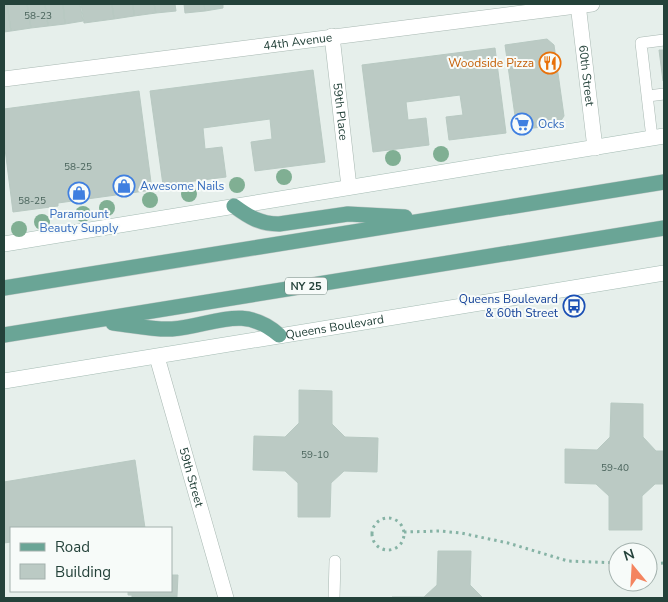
<svg xmlns="http://www.w3.org/2000/svg" width="668" height="602" viewBox="0 0 668 602" font-family="'Nunito Sans',sans-serif">
<style>
.building{fill:#bbcac4;stroke:#b8c9c2}
.lines{fill:none;stroke-linecap:round;stroke-linejoin:round}
.lane-casing{stroke:#a8b8b2;stroke-width:12}
.street-casing{stroke:#a8b8b2;stroke-width:16}
.secondary-casing{stroke:#a4bbb3;stroke-width:16}
.primary-casing{stroke:#c2cac8;stroke-width:16}
.path{stroke:#86b3a5;stroke-width:3;stroke-dasharray:2.5 4;stroke-linecap:butt}
.lane{stroke:#fff;stroke-width:11}
.street{stroke:#fff;stroke-width:15}
.secondary{stroke:#fff;stroke-width:15}
.primary{stroke:#6aa596;stroke-width:15}
.tree{fill:#80af93}
.labels{text-anchor:middle;stroke-width:4;stroke-linejoin:round;paint-order:stroke}
.number-label{font-size:10px;fill:#4a645c}
.shield{fill:#f7fbf9;stroke:#637a73;stroke-width:1}
.shield-label{font-size:11px;font-weight:bold;fill:#24423a}
.street-label{font-size:12px;fill:#24423a;stroke:#f7fbf9}
.food-label{font-size:12px;fill:#c56008;stroke:#f7fbf9;text-anchor:end}
.shop-label{font-size:12px;fill:#366cbe;stroke:#f7fbf9;text-anchor:start}
.transit-label{font-size:12px;fill:#164399;stroke:#f7fbf9;text-anchor:end}
</style>
<rect width="100%" height="100%" fill="#e6efeb"/>
<!-- building -->
<path class="building" d="M4,4H7L11,31L4,32Z
M7,4H27L31,28L11,31Z
M27,4H45L48,26L31,28Z
M45,4H63L65,24L48,26Z
M63,4H80L83,21L65,24Z
M81,4H112L114,19L84,23Z
M112,4H133L134,16L114,19Z
M133,4H154L156,13L134,16Z
M154,4H175L176,11L156,13Z
M184,4H204L205,11L185,13Z
M204,4H223V8L205,11Z
M547,39L554,45L564,116L558,125L517,130L505,45Z
M495,48L506,133L449,140L446,117L463,115L460,95L406,102L408,120L426,118L429,145L373,152L362,65Z
M659,50H664V80L663,81Z
M313,70L325,162L255,171L251,142L272,139L270,119L203,128L205,149L222,147L226,177L163,185L150,91Z
M139,91L152,190L58,203V206L13,212L4,141V109Z
M299,390L332,391V424L345,437L378,438L377,472L344,471L331,483L330,517H298V483L285,471L253,470L254,436L285,437L299,423Z
M611,403L643,404V437L656,451H664V484H655L642,496V530H609V496L596,484L565,483V449L597,450L610,437Z
M135,460L145,528H11V542L4,543V482Z
M438,551H471L470,585L483,598H486H392V597H424L437,585Z
M171,575H178L177,596L128,595V591H171Z
M132,595L177,596V598H132Z"/>
<g class="lines">
<!-- lane casing -->
<g class="lane-casing">
<path id="lane" d="M648,96L664,94
M652,138L641,43L664,40
M334,598L335,561"/>
</g>
<!-- street casing -->
<g class="street-casing">
<g id="street">
<path id="s1" d="M578,4L595,148"/>
<path id="s2" d="M332,36L349,187"/>
<path id="s3" d="M4,79L592,4"/>
<path id="s4" d="M157,357L226,598"/>
</g>
</g>
<!-- secondary casing -->
<g class="secondary-casing">
<g id="secondary">
<path d="M4,244L664,136"/>
<path id="s5" d="M4,381L664,273"/>
</g>
</g>
<!-- primary casing -->
<g class="primary-casing">
<path id="primary" d="M234,206C249,217 260,224 279,224L348,214L405,217
M4,288L664,182
M113,323C132,325 153,330 172,329C213,326 243,303 279,335
M4,335L664,228"/>
</g>
<!-- path -->
<path class="path" d="M372 534a16 16 0 1 1 32 0a16 16 0 1 1-32 0Z
M404,532L440,531L461,533L508,543L568,561L618,563
M648,564L664,563"/>
<!-- lane -->
<use href="#lane" class="lane"/>
<!-- street -->
<use href="#street" class="street"/>
<!-- secondary -->
<use href="#secondary" class="secondary"/>
<!-- primary -->
<use href="#primary" class="primary"/>
</g>
<!-- trees -->
<g class="tree">
<circle cx="441" cy="154" r="8"/>
<circle cx="393" cy="158" r="8"/>
<circle cx="284" cy="177" r="8"/>
<circle cx="237" cy="185" r="8"/>
<circle cx="189" cy="194" r="8"/>
<circle cx="150" cy="200" r="8"/>
<circle cx="107" cy="208" r="8"/>
<circle cx="83" cy="214" r="8"/>
<circle cx="42" cy="222" r="8"/>
<circle cx="19" cy="229" r="8"/>
</g>
<!-- icons -->
<defs>
<g id="restaurant-ring" transform="scale(1.125)"><circle r="9.5" fill="#f7fbf9" stroke="#e8710a" stroke-width="1.5"/><path d="M-5-6h1v4h1v-4h1v4h1v-4h1v5L-1.5 .5V6h-2V.5L-5-1ZM5-6V6H3V1.5H1.5Q1.5-4 5-6Z" fill="#e8710a"/></g>
<g id="supermarket-ring" transform="scale(1.125)"><circle r="9.5" fill="#f7fbf9" stroke="#3f7fe0" stroke-width="1.5"/><path d="M-6-5.5h2.5l.6 2H6L4.5 2H-2.5L-4.4-4H-6ZM-1.5 3.2a1.3 1.3 0 1 0 .1 0ZM3 3.2a1.3 1.3 0 1 0 .1 0Z" fill="#3f7fe0"/></g>
<g id="shop-ring" transform="scale(1.125)"><circle r="9.5" fill="#f7fbf9" stroke="#3f7fe0" stroke-width="1.5"/><path d="M-5-2.5h2.3a2.7 3.5 0 0 1 5.4 0H5L5.5 6h-11ZM-1.5-2.5h3a1.5 2.3 0 0 0-3 0Z" fill="#3f7fe0"/></g>
<g id="bus-ring" transform="scale(1.125)"><circle r="9.5" fill="#f7fbf9" stroke="#1a4fb4" stroke-width="1.5"/><path d="M-5-6H5V4H4V6H2V4H-2V6H-4V4H-5ZM-3.5-4V0h7V-4ZM-3.5 1.2v1.5H-2V1.2ZM2 1.2v1.5H3.5V1.2Z" fill="#1a4fb4"/></g>
</defs>
<g fill-rule="evenodd">
<use href="#restaurant-ring" x="550" y="63"/>
<use href="#supermarket-ring" x="522" y="124"/>
<use href="#shop-ring" x="124" y="186"/>
<use href="#shop-ring" x="79" y="193"/>
<use href="#bus-ring" x="574" y="306"/>
</g>
<g class="labels">
<!-- number labels -->
<g class="number-label">
<text x="38" y="19">58-23</text>
<text x="78" y="170">58-25</text>
<text x="32" y="204">58-25</text>
<text x="315" y="458">59-10</text>
<text x="615" y="471">59-40</text>
</g>
<!-- shield labels -->
<rect class="shield" x="285" y="277.5" width="42" height="17" rx="4"/>
<g class="shield-label">
<text x="306" y="290">NY 25</text>
</g>
<!-- street labels -->
<g class="street-label">
<text dy="4" stroke="none"><textPath href="#s3" startOffset="296">44th Avenue</textPath></text>
<text dy="4" stroke="none"><textPath href="#s1" startOffset="72">60th Street</textPath></text>
<text dy="4" stroke="none"><textPath href="#s2" startOffset="76">59th Place</textPath></text>
<text dy="4" stroke="none"><textPath href="#s5" startOffset="335">Queens Boulevard</textPath></text>
<text dy="4" stroke="none"><textPath href="#s4" startOffset="125">59th Street</textPath></text>
</g>
<!-- food labels -->
<g class="food-label">
<text x="534" y="67">Woodside Pizza</text>
</g>
<!-- shop labels -->
<g class="shop-label">
<text x="538" y="128">Ocks</text>
<text x="140" y="190">Awesome Nails</text>
<text x="79" y="218" text-anchor="middle">Paramount<tspan x="79" dy="14">Beauty Supply</tspan></text>
</g>
<!-- transit labels -->
<g class="transit-label">
<text x="558" y="303">Queens Boulevard<tspan x="558" dy="14">&amp; 60th Street</tspan></text>
</g>
</g>
<!-- border -->
<rect width="668" height="602" fill="none" stroke="#24423a" stroke-width="10"/>
<!-- legend -->
<rect x="10" y="527" width="162" height="65" fill="#f7fbf9" stroke="#a3b1ad"/>
<rect x="20" y="543" width="25" height="8" fill="#6aa596" stroke="#a3b1ad"/>
<text x="55" y="552" font-size="15" fill="#24423a">Road</text>
<rect x="20" y="564" width="25" height="15" fill="#bbcac4" stroke="#a3b1ad"/>
<text x="55" y="577" font-size="15" fill="#24423a">Building</text>
<!-- north arrow -->
<g transform="translate(633 567) rotate(342)"><circle r="24" fill="#f7fbf9" stroke="#a3b1ad"/>
<path d="M0-4L9 19L0 12L-9 19Z" fill="#f4845f"/>
<text y="-8" font-size="14" font-weight="bold" text-anchor="middle" fill="#24423a">N</text>
</g>
</svg>
